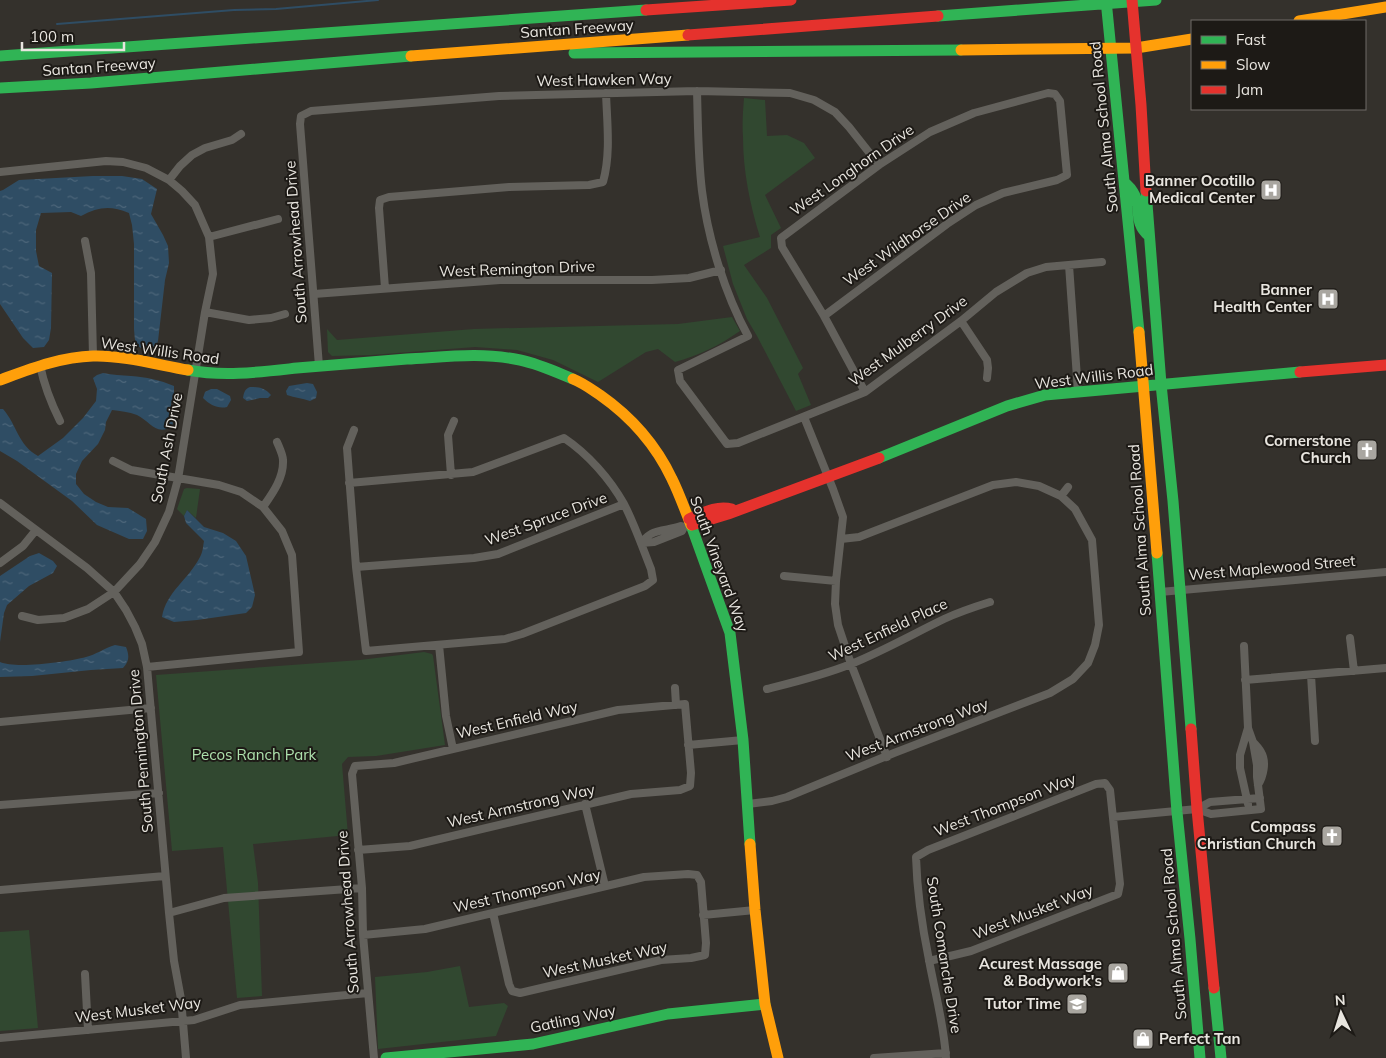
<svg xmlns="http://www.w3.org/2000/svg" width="1386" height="1058" viewBox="0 0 1386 1058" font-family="Mulish,sans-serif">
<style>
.park{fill:#314830}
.water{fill:url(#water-ripples)}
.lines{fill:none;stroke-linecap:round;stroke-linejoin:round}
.stream{stroke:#2f4d64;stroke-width:2}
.street{stroke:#63615c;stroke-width:8}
.fast{stroke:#30b455;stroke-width:11}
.slow{stroke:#ff9f0a;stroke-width:11}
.jam{stroke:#e5322d;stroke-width:11}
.labels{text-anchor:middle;stroke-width:4;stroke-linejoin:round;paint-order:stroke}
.street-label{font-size:15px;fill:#e8e5df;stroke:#1d1a16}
.poi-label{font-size:15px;font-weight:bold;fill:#e8e5df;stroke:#1d1a16;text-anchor:end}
.park-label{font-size:15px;fill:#aee1ad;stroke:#1d1a16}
</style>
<defs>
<pattern id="water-ripples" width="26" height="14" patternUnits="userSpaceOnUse" patternTransform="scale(1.25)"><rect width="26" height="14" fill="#2f4d64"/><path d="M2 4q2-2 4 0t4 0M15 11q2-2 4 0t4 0" fill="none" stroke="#4d667a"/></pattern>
</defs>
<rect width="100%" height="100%" fill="#34312c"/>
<!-- park -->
<path class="park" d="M744,98L765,100L767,136L787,135L804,143L815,158L765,195L781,228L771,235V248L744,265L767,298L803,368L798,374L811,405L796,411L757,336L747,319L733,284L723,246L760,237C750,205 743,171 743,137C742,124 743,111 744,98Z
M732,317L740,331C720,345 698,356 675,362L658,349L646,352L598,382L553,360L517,350L475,347L371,355L332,356L328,352L327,329L337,340L474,329L678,324Z
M187,488L200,489L196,518L187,510L184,516L177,509L184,489Z
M424,652L432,654L433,656L445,745L376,756L348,757L342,764L348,835L253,844L258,883L262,996L237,998L223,847L172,851L156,675L360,660Z
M29,930L38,1028L0,1031V932Z
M460,966L469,1007L504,1003L508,1006L496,1036L378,1049L375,977L427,972Z"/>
<!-- water -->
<path class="water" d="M93,176H122L142,179L157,189L151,214L163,235L168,246L169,263L165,280L158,341L155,348L145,350C134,345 135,340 134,329V244L132,225L129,213C110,205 98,207 81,216L71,212L41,213L36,230V251L39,266L52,273L51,328L49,340L44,347L33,348L23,338L0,304V191L3,190L19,180Z
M103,373C113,375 121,375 131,376C146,377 160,380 174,386V394L171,404L173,425C157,438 150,421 137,415C129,412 120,411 112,410L106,422L105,430L98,444L82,461L76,474V484L84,494L96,502L108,507L128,508L146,519L147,531L143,539H129L97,525L72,501L17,461L0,451V409H3C17,425 18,445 38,456L63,438L83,418L96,401L97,389L93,378L97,375Z
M307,383L313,384L317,392L316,398L310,401C302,398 295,398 287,395L286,391L289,386Z
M250,387C259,387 265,388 271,395L268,398H260L247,401L243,398C244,392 245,389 250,387Z
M211,389H217L230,396L231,400L227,407C218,409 210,405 203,398L205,392Z
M187,510L204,527L223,533L236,541L246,556L255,595L252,607L246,613L197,620L174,622L162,617C166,592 189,579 200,557C203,552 203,546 204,541L186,523L184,516Z
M39,553L53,561L57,566L53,573L29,586L7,605L4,613L0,642V576L30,556Z
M115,645L126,647C129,655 130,661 123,668L91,670L32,676L0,677V662C15,669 68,662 86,657C95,655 105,648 115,645Z"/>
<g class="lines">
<!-- stream -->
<path class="stream" d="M57,24L234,10L276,9L378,0"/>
<!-- street -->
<path class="street" d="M697,91C698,125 698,158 702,191C708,239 725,294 748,336L678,370L680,381L727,444L738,443L865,392L961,321L996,292L1027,273L1046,267L1102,262
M0,172L106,161L123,162L146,168L169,180L182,191L195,205L209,237L213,274L205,312L178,479L169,512L155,542L140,564L114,592L88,609L64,618L38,620L22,616
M169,180L180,166L192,155L205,148L232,140L241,134
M209,237L278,219
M85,241L91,273L93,356
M1069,265L1078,392
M385,288L379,208L380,200L389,197L509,187L589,185L603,182C611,154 607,122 606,93
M314,294L500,280H652L689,278L721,270
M205,312L249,320L271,318L285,314
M824,316L947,224L976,205L1003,193L1057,180L1067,175L1060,101L1055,94L1048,93L974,113L930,132L879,165L781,238L782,247L824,316L865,392
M961,321L987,360L988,368L987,378
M40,365C44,385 51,403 60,421
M319,366L300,124L301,116L311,111L499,96L536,95L697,91L790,93L814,100L835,112L849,127L879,165
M804,417L833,489L843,517L836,581L835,604L838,625L851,664L887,757
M113,461L131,470L219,485L241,492L263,507L282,531L292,555L299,652L147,667
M451,475L448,435L454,421
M349,483L473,472L564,438C588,454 610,479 624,504C634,523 643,549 651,569L653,580L645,586L522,634L505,639L366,651L356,567L347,448L354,430
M1061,496L1068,487
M0,503L87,568L114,592L126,610L135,627L142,644L147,667L169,913L174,961L181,999L186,1058
M263,507C272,494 284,478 283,460C283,455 279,447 277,442
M641,543C644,540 647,536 651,534C660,529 671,530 681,526L684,527L692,525
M641,543L654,542L682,531L684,527
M0,563L23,546L36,530
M356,567L474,558L498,554L624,504
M784,576L836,581
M1160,592L1386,572
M1350,638L1354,671
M439,645L446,716L453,749
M1311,675L1315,741
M1245,680L1386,668
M675,688L676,705
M767,689C795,682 824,675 851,664C883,651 913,634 944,619C959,612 974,607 990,602
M0,722L151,708
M1248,728L1240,755V768L1248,804
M1253,742C1256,745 1259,748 1261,752C1267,762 1263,777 1258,785
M688,745L743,740
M585,804L605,886
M748,804L772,801L787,797L894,753L1050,693L1073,679L1088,663L1095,645L1099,625L1092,540L1075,509L1061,496L1039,486L1016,482L993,485L859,537L841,539
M0,805L159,793
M1197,809L1211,814L1261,809L1257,777V765L1253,742L1248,728L1244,646
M1113,817L1197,809L1210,802L1260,798
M358,850L410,846L631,794L680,790L690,786L691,773L685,704L618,710L394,763L355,766L352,774L362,888L363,935L374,1058
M0,890L165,876
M169,913L224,898L362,888
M703,915L755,910
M363,935L425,929L644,877L688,874L697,875L701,882L706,943L705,955L691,958L661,960L520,993L512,991L509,984L493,913
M929,961L971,951L1118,894L1120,884L1110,790L1105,783L1096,784L928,850L916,857C917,891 922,926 929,960C935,993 944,1024 946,1058
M85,974L88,1030
M0,1038L194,1020L240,1005L368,993
M874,1058L946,1053"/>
<!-- fast -->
<path class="fast" d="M1106,0L1139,332
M938,16L1156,0
M574,53L961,50
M0,56L646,10
M0,88L91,83L411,56
M1125,183C1128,186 1131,188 1133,192C1143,207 1132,222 1149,236
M1146,191L1161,384L1173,501L1191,729
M188,370C224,377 261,372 297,368C334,365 370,362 407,359C445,357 482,352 520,360C539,364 556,372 573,379
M879,458L1007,406L1045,395L1300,372
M691,525L730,633L743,740L750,844
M1157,553L1177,812L1190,939L1200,1058
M1214,988L1221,1058
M386,1058L533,1044L668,1014L765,1004"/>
<!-- slow -->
<path class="slow" d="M1299,21L1386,7
M961,50L1136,48L1192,39
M411,56L688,35
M1139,332L1157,553
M573,379C583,383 591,389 600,395C630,416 656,445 672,479C679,493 685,510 691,525
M0,380C30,369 60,357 93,356C122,355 159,365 188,370
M750,844L755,910L765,1004L778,1058"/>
<!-- jam -->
<path class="jam" d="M1132,0L1141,105L1146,191
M646,10L791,0
M688,35L938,16
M1300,372L1386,365
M689,519C703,513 716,505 732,509
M692,525L728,514L879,458
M1191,729L1197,809L1214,988"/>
</g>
<!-- icons -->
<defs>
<g id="hospital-square" transform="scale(1.125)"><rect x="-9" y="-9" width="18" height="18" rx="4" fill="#a9a6a0" stroke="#1d1a16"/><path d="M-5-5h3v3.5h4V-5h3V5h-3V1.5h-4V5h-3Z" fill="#fff"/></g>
<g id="church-square" transform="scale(1.125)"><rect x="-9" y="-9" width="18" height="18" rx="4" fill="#a9a6a0" stroke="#1d1a16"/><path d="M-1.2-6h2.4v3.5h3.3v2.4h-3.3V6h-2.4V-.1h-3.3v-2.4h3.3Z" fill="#fff"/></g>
<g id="shop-square" transform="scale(1.125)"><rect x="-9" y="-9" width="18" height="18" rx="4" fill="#a9a6a0" stroke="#1d1a16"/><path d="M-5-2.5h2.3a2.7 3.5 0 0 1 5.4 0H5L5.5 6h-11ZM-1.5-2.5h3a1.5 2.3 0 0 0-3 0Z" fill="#fff"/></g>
<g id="school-square" transform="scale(1.125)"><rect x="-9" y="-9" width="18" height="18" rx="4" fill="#a9a6a0" stroke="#1d1a16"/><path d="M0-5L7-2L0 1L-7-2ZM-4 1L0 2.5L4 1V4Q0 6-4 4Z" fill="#fff"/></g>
</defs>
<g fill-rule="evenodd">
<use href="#hospital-square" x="1271" y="190"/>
<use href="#hospital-square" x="1328" y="299"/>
<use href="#church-square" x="1367" y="450"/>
<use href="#church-square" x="1332" y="836"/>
<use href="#shop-square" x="1118" y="973"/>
<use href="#school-square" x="1077" y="1004"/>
<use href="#shop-square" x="1143" y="1039"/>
</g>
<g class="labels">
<!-- street labels -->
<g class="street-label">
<text transform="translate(577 29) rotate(-4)" y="5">Santan Freeway</text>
<text transform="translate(99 67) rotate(-4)" y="5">Santan Freeway</text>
<text transform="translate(604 80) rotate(-1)" y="5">West Hawken Way</text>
<text transform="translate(1104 127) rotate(-96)" y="5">South Alma School Road</text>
<text transform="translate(852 170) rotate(-35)" y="5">West Longhorn Drive</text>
<text transform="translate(907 239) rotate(-35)" y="5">West Wildhorse Drive</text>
<text transform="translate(296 242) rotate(-94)" y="5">South Arrowhead Drive</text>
<text transform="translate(517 269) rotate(-2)" y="5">West Remington Drive</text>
<text transform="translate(908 341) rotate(-36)" y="5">West Mulberry Drive</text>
<text transform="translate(160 351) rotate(8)" y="5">West Willis Road</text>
<text transform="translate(1094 377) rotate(-7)" y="5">West Willis Road</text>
<text transform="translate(167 448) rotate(-79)" y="5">South Ash Drive</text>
<text transform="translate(546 519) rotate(-20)" y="5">West Spruce Drive</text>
<text transform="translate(1140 530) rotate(-94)" y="5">South Alma School Road</text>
<text transform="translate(719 564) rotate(70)" y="5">South Vineyard Way</text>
<text transform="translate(1272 568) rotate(-5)" y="5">West Maplewood Street</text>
<text transform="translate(888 630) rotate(-25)" y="5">West Enfield Place</text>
<text transform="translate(517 720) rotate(-13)" y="5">West Enfield Way</text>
<text transform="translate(917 730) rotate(-21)" y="5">West Armstrong Way</text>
<text transform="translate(141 751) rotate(-95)" y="5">South Pennington Drive</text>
<text transform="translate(1005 805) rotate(-21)" y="5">West Thompson Way</text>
<text transform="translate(521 806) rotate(-13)" y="5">West Armstrong Way</text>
<text transform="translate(527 891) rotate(-13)" y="5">West Thompson Way</text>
<text transform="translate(348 912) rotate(-94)" y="5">South Arrowhead Drive</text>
<text transform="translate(1033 912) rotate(-21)" y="5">West Musket Way</text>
<text transform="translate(1174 934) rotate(-95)" y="5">South Alma School Road</text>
<text transform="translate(944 955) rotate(81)" y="5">South Comanche Drive</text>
<text transform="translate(605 960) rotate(-12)" y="5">West Musket Way</text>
<text transform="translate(138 1010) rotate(-7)" y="5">West Musket Way</text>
<text transform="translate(573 1019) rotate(-12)" y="5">Gatling Way</text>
</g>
<!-- poi labels -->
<g class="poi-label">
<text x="1255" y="186">Banner Ocotillo<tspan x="1255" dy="17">Medical Center</tspan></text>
<text x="1312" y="295">Banner<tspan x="1312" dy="17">Health Center</tspan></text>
<text x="1351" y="446">Cornerstone<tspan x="1351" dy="17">Church</tspan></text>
<text x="1316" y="832">Compass<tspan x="1316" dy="17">Christian Church</tspan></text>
<text x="1102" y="969">Acurest Massage<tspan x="1102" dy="17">&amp; Bodywork's</tspan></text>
<text x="1061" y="1009">Tutor Time</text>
<text x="1159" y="1044" text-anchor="start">Perfect Tan</text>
</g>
<!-- park labels -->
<g class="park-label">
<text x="254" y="760">Pecos Ranch Park</text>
</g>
</g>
<!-- legend -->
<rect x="1191" y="20" width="175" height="90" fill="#1d1a16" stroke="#6e6b66"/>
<rect x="1201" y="36" width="25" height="8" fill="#30b455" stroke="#6e6b66"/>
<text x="1236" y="45" font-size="15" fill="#e8e5df">Fast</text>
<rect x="1201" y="61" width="25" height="8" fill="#ff9f0a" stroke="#6e6b66"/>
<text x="1236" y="70" font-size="15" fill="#e8e5df">Slow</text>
<rect x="1201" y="86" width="25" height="8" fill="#e5322d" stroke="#6e6b66"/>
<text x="1236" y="95" font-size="15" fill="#e8e5df">Jam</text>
<!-- north arrow -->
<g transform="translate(1341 1013) rotate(356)" stroke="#1d1a16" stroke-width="4" paint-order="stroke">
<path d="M0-4L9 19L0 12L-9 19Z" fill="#e8e5df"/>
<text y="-8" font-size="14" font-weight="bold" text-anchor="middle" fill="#e8e5df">N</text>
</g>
<!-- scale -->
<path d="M22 42v8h102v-8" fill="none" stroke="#e8e5df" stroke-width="2.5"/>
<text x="30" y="42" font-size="15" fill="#e8e5df" stroke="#1d1a16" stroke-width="4" paint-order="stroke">100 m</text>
</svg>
